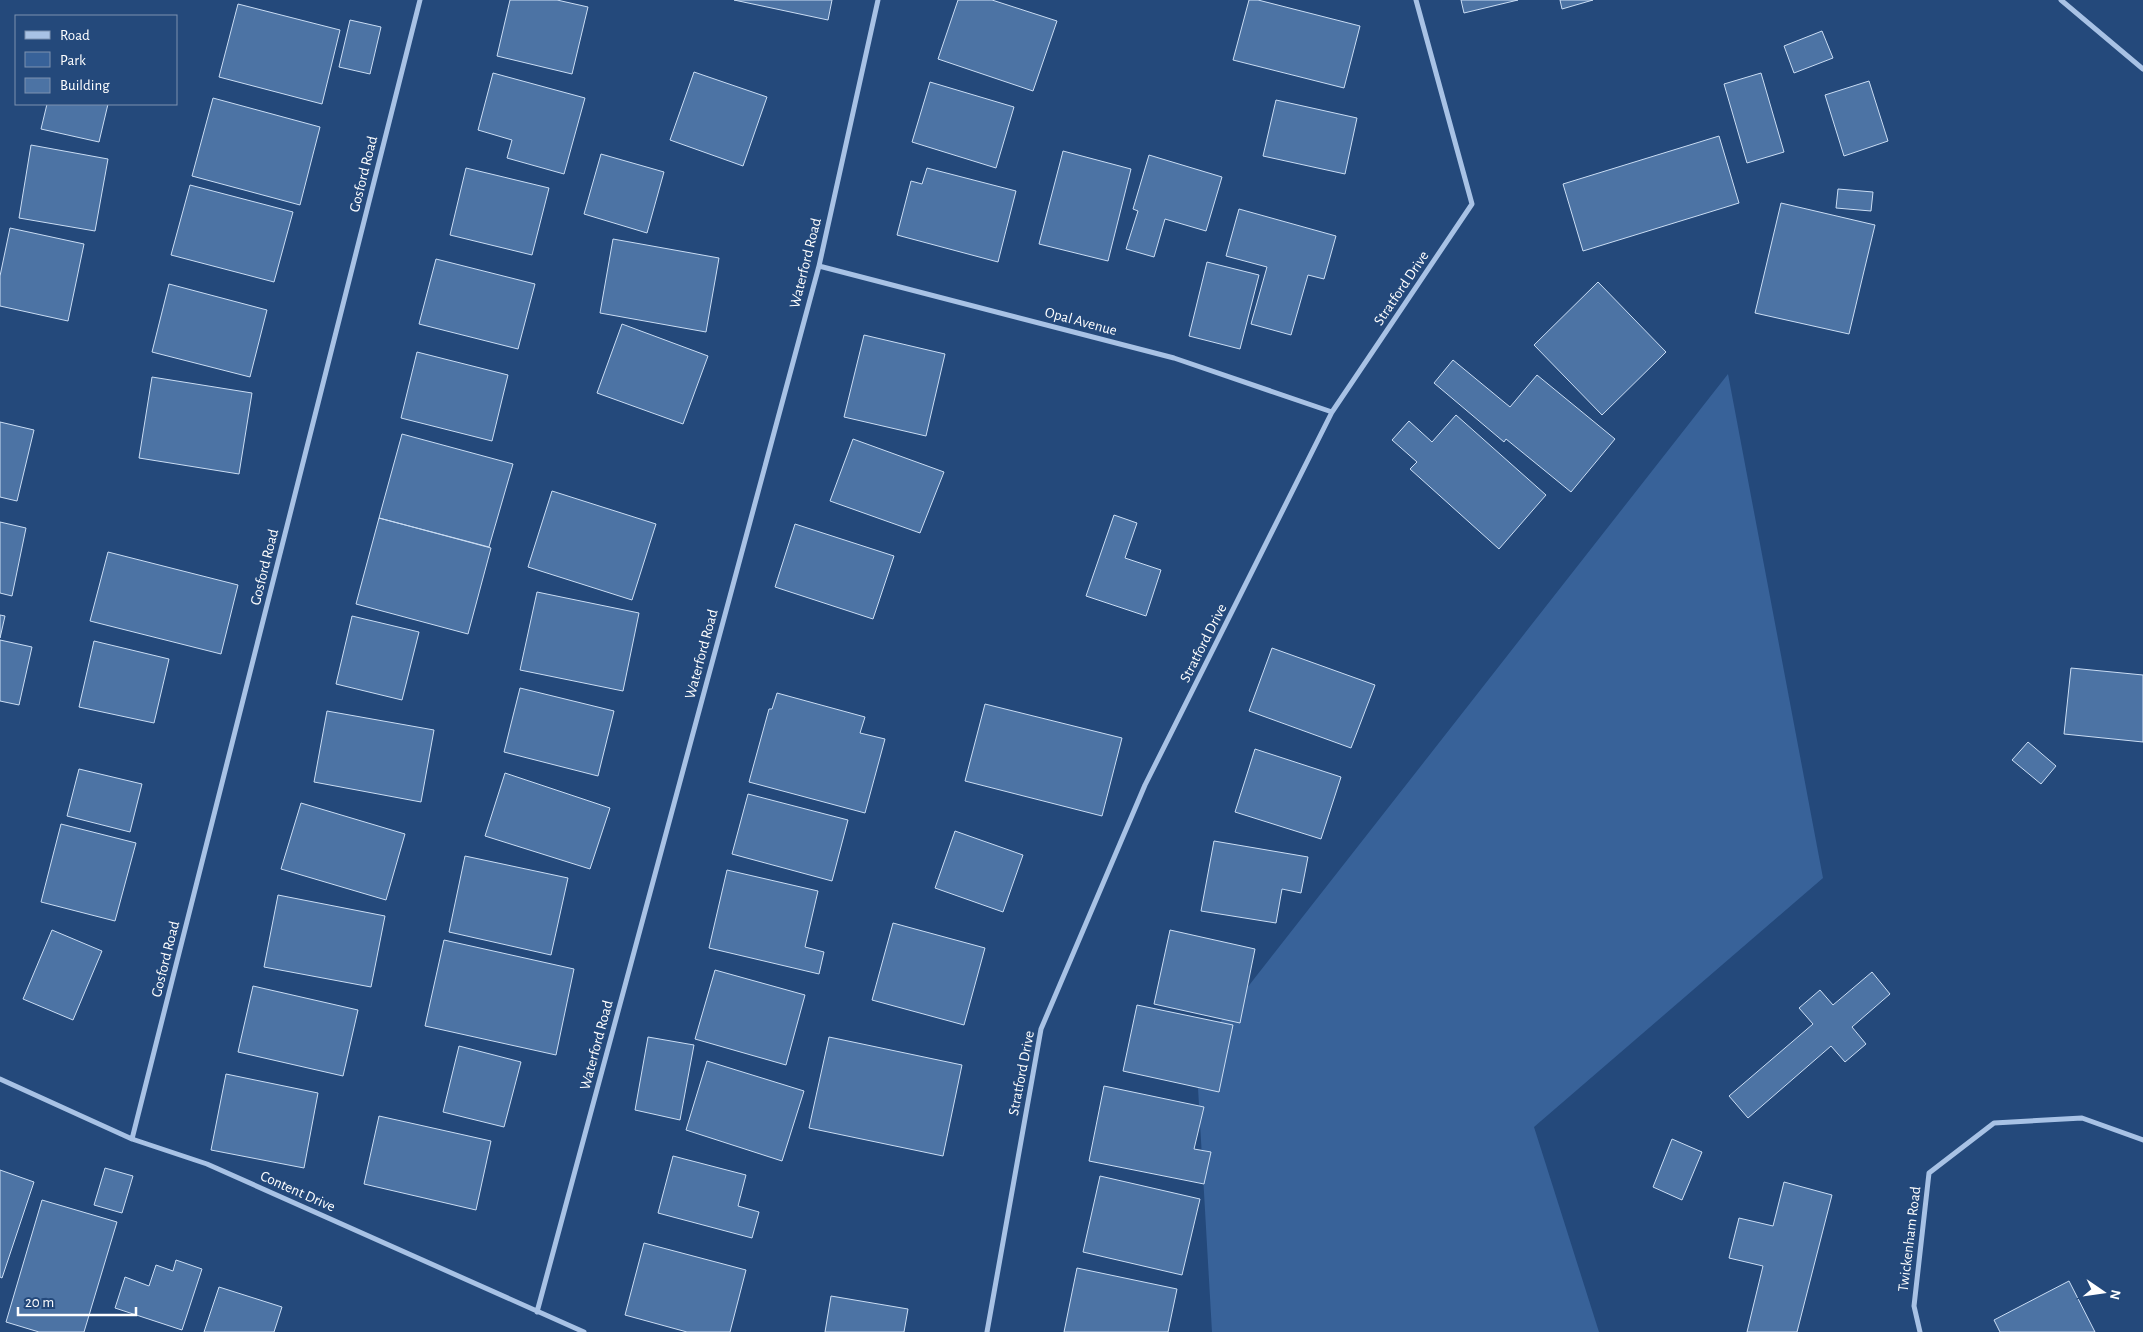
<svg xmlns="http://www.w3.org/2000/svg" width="2143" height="1332" viewBox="0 0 2143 1332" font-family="'Alegreya Sans',sans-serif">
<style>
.green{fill:#386299}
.building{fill:#4c73a4;stroke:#caddf4}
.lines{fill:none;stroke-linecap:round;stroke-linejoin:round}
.minor{stroke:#a8c2e5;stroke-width:5}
.labels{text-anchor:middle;stroke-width:4;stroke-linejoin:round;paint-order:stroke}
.street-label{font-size:15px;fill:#fff;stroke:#24497b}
</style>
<rect width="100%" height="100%" fill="#24497b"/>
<!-- green -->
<path class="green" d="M1728,374L1823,878L1534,1127L1599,1332H1212L1196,1053Z"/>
<!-- building -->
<path class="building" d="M510,0H557L588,7L572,74L497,56Z
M734,0H832L828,20Z
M958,0H992L1057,21L1033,91L938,59Z
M1249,0H1258L1360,26L1344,88L1233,60Z
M1461,0H1518L1464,13Z
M1560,0H1593L1562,9Z
M238,4L340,30L322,104L219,77Z
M350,20L381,27L370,74L339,67Z
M1822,31L1833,58L1794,73L1784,46Z
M694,72L767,97L743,166L670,140Z
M493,73L585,98L564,174L507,158L512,140L478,130Z
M1761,73L1784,152L1747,163L1724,84Z
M1869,81L1888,141L1844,156L1825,95Z
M930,82L1014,107L996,168L912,142Z
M213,98L320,127L300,205L192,176Z
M1276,100L1357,118L1345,174L1263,156Z
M47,104H108L99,142L41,129Z
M1719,136L1739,203L1583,251L1563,184Z
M31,145L108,159L95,231L19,218Z
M1063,151L1131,169L1108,261L1039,244Z
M601,154L664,172L647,233L584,214Z
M1149,155L1222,177L1206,231L1165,219L1154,257L1126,249L1138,211L1133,209Z
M466,168L549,188L532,255L450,235Z
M927,168L1016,191L998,262L897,235L911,181L922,184Z
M190,185L293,212L274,282L171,255Z
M1838,189L1873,192L1871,211L1836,208Z
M1781,203L1875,225L1849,334L1755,313Z
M1239,209L1336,236L1324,279L1308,275L1291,335L1251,324L1267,267L1226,256Z
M10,228L84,244L68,321L0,306V276Z
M613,239L719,258L706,332L600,313Z
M436,259L535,284L518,349L419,324Z
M1207,262L1259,275L1240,349L1189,336Z
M1598,282L1666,352L1602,415L1534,345Z
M169,284L267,310L250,377L152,352Z
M622,324L708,356L683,424L597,393Z
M864,335L945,354L926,436L844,417Z
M417,352L508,375L492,441L401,418Z
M1453,360L1510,407L1537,375L1615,439L1571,492L1506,439L1504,442L1434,383Z
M152,377L252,393L239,474L139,458Z
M1456,415L1546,495L1499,549L1410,469L1417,462L1392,440L1409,421L1432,442Z
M0,422L34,430L17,501L0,497Z
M402,434L513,464L489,547L379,518Z
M853,439L944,472L920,533L830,501Z
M552,491L656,524L632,600L528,567Z
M1114,515L1137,523L1125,558L1161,570L1146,616L1086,596Z
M379,518L491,548L468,634L356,604Z
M0,522L26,528L12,596L0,593Z
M795,524L894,556L873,619L775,587Z
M108,552L238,585L221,654L90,621Z
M537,592L639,613L623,691L520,670Z
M0,615L5,616L0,638Z
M352,616L419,632L402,700L336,684Z
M0,640L32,647L19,705L0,701Z
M94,641L169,659L154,723L79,707Z
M1272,648L1375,685L1351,748L1249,711Z
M2071,668L2143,675V742L2064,734Z
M520,688L614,711L598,776L504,752Z
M777,693L865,717L860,733L885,739L865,813L749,782L769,709H772Z
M985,704L1122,738L1102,816L965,781Z
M327,711L434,730L421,802L314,782Z
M2028,742L2056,766L2041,784L2012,760Z
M1255,749L1341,777L1321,839L1235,812Z
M79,769L142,784L130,832L67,816Z
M505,773L610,808L590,869L485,836Z
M748,794L848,820L832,881L732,854Z
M301,803L405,834L386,900L281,869Z
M61,824L136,843L115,921L41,902Z
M955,831L1023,855L1003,912L935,888Z
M1214,841L1308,857L1301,893L1282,889L1276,923L1201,911Z
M465,856L568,878L551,955L449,932Z
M727,870L818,891L805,947L824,952L819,974L709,948Z
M278,895L385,916L371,987L264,967Z
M893,923L985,948L964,1025L872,1000Z
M52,930L102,951L73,1020L23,999Z
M1170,930L1255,949L1240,1023L1154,1004Z
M444,940L574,969L556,1055L425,1026Z
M715,970L805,995L786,1065L695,1039Z
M1872,972L1890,994L1852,1027L1866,1044L1845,1062L1831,1046L1748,1118L1729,1096L1813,1024L1799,1008L1820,990L1833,1005Z
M253,986L358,1010L343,1076L238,1052Z
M1137,1005L1233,1025L1219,1092L1123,1071Z
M648,1037L694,1045L680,1120L635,1110Z
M829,1037L962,1065L943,1156L809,1128Z
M459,1046L521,1062L504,1127L443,1112Z
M707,1061L804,1091L782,1161L686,1130Z
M226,1074L318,1093L304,1168L211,1150Z
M1104,1086L1204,1107L1194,1149L1211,1152L1204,1184L1089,1161Z
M379,1116L491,1141L476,1210L364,1184Z
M1672,1139L1702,1152L1682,1200L1653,1187Z
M673,1156L746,1175L738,1206L759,1212L752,1238L658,1213Z
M105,1168L133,1176L122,1213L94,1205Z
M0,1170L34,1182L2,1278L0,1277Z
M1100,1176L1200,1199L1182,1275L1083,1252Z
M1784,1182L1832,1195L1797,1332H1747L1763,1266L1729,1258L1739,1218L1773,1226Z
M42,1200L117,1222L84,1332H39L6,1322Z
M644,1243L746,1270L730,1332H687L625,1315Z
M176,1260L202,1269L182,1330L115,1308L125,1277L149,1286L156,1265L173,1271Z
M1077,1268L1177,1289L1168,1332H1064Z
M2069,1281L2095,1332H2000L1994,1320Z
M219,1287L282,1307L274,1332H204Z
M831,1296L908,1309L904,1332H825Z"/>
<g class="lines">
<!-- minor -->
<path class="minor" d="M2061,0L2143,69
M819,266L1174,358L1332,412
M0,1079L132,1139L207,1164L584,1332
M132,1139L420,0
M537,1312L819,266L878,0
M987,1332L1041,1029L1145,785L1332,412L1472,204L1416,0
M1920,1332L1914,1306L1929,1173L1994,1123L2082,1118L2143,1140"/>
</g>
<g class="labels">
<!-- street labels -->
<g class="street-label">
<text transform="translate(363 174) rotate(-76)" y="5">Gosford Road</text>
<text transform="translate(805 263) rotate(-76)" y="5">Waterford Road</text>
<text transform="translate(1401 288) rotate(-56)" y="5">Stratford Drive</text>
<text transform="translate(1081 321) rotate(15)" y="5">Opal Avenue</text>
<text transform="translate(264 567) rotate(-76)" y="5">Gosford Road</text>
<text transform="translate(1203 643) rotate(-63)" y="5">Stratford Drive</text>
<text transform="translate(701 654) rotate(-75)" y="5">Waterford Road</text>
<text transform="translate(165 959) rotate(-76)" y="5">Gosford Road</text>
<text transform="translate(596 1045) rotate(-75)" y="5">Waterford Road</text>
<text transform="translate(1021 1073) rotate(-79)" y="5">Stratford Drive</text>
<text transform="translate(298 1191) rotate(24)" y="5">Content Drive</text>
<text transform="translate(1909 1239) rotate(-83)" y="5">Twickenham Road</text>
</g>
</g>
<!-- legend -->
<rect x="15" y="15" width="162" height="90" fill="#24497b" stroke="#7c92b0"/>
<rect x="25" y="31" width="25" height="8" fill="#a8c2e5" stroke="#7c92b0"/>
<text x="60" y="40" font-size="15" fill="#ffffff">Road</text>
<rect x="25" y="52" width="25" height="15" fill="#386299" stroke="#7c92b0"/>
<text x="60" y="65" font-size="15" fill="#ffffff">Park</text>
<rect x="25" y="78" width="25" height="15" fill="#4c73a4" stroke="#7c92b0"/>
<text x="60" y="90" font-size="15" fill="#ffffff">Building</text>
<!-- north arrow -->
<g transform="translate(2103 1292) rotate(103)" stroke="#24497b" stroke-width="4" paint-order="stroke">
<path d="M0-4L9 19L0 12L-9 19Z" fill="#ffffff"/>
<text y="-8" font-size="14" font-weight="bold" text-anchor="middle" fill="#ffffff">N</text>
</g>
<!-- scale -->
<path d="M18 1307v8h118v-8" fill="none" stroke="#ffffff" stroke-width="2.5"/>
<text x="25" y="1307" font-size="15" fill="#ffffff" stroke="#24497b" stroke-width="4" paint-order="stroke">20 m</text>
</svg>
